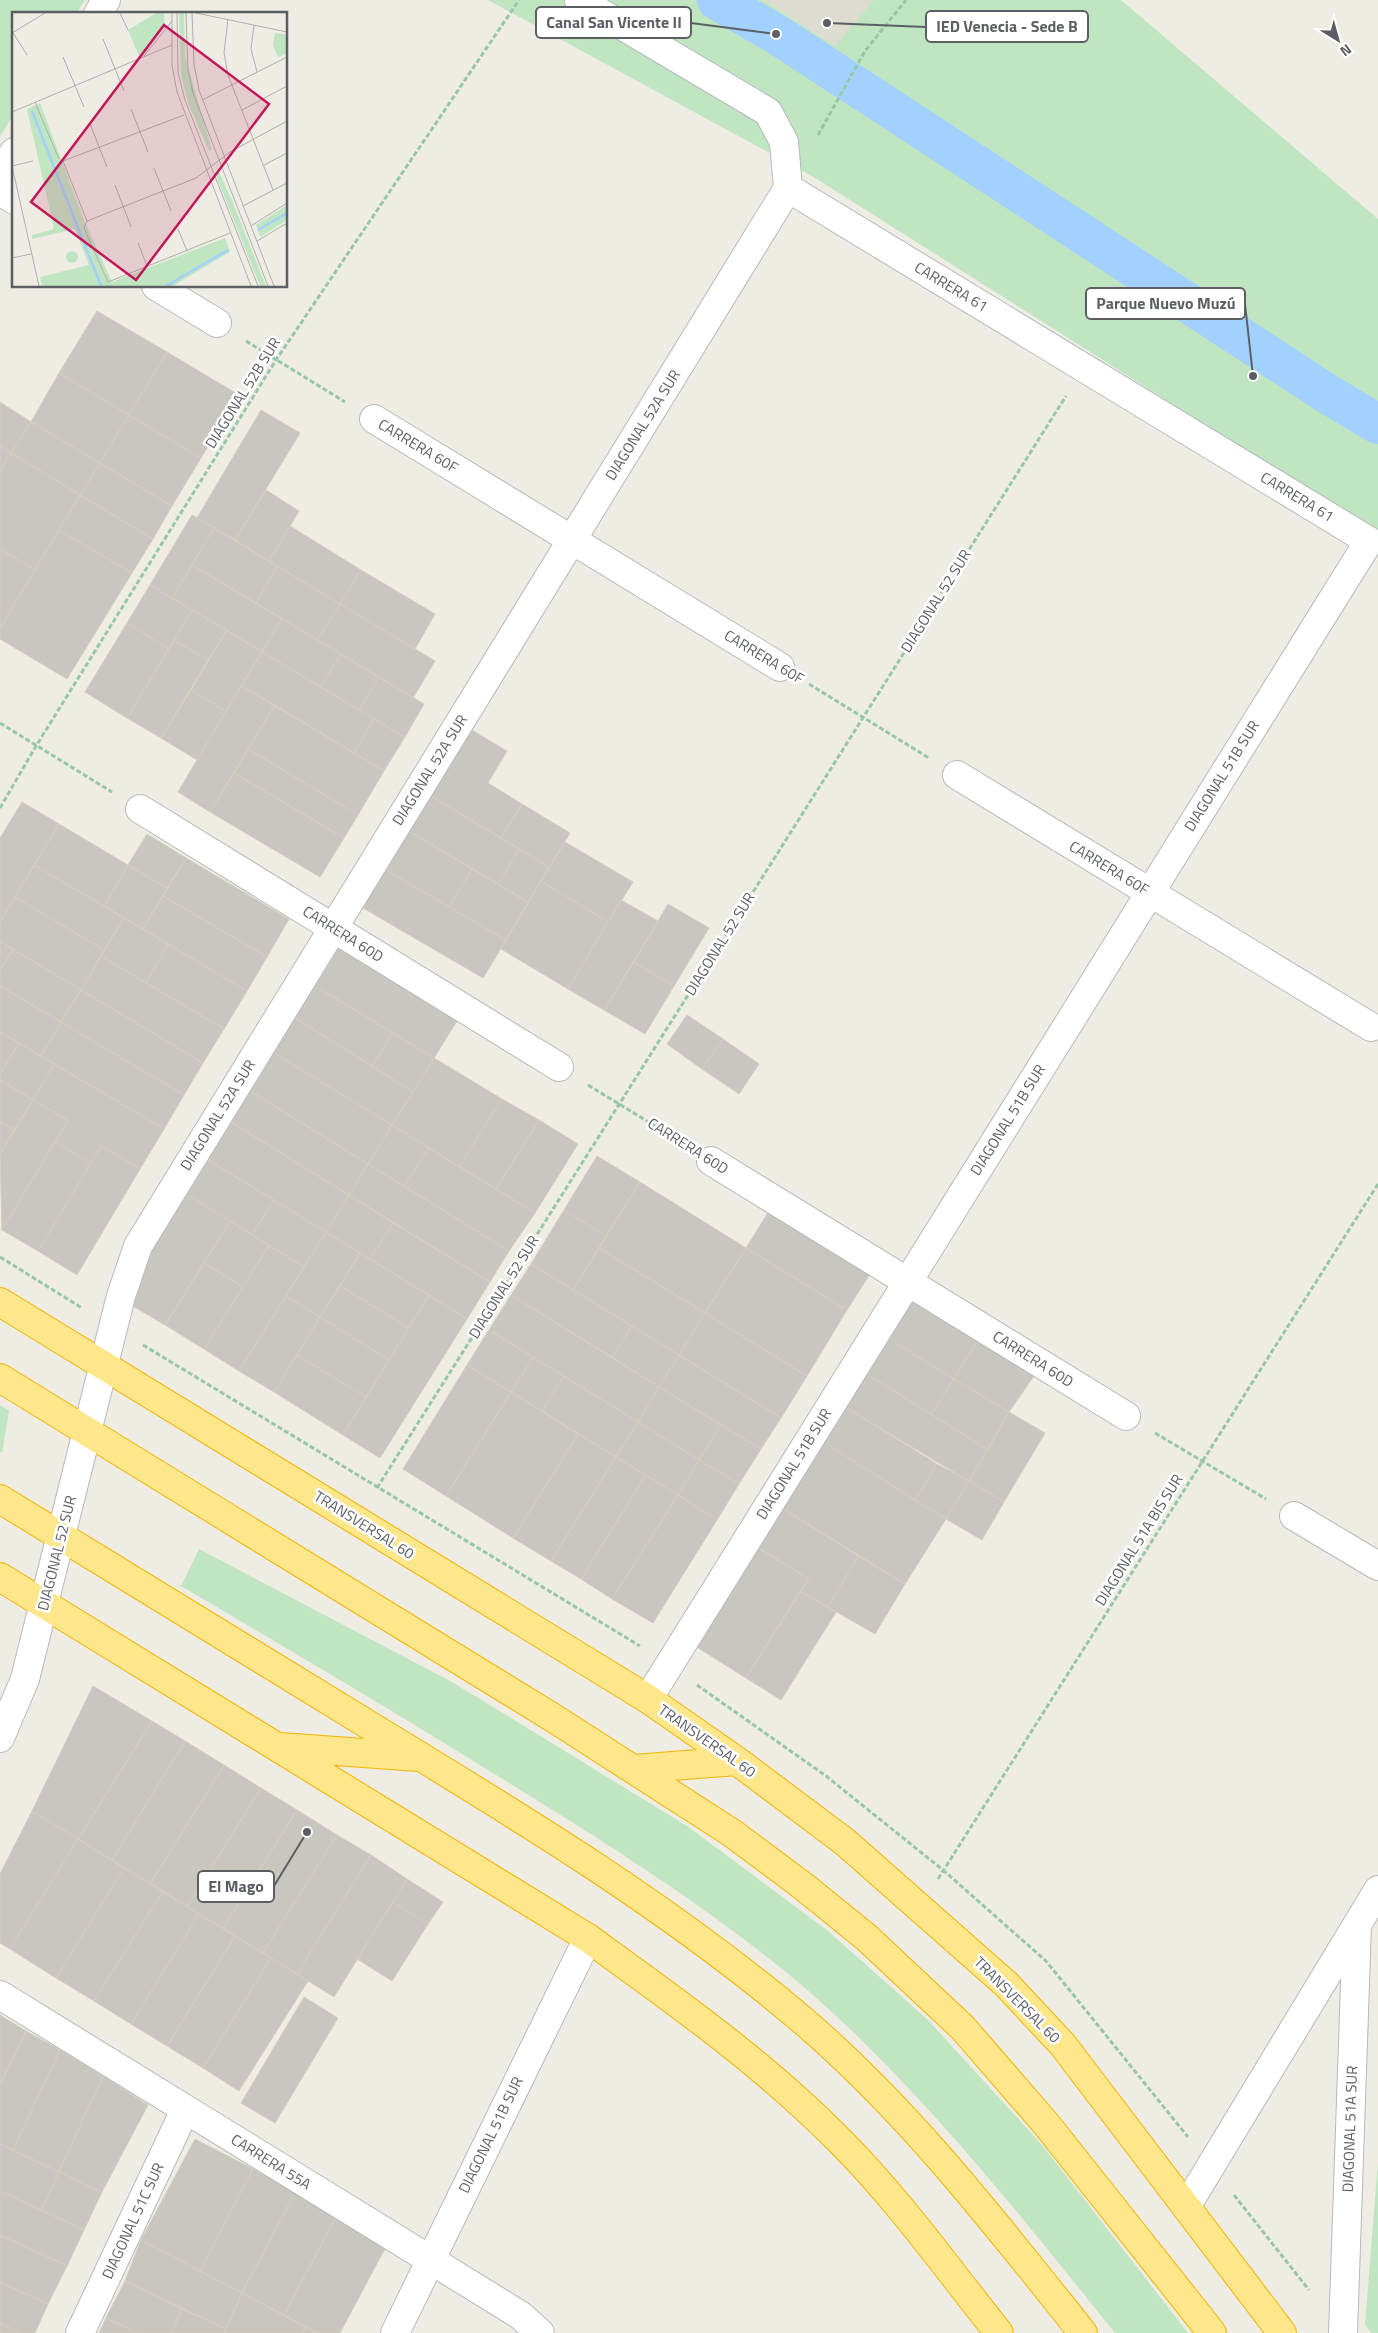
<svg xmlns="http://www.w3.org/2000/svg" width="1378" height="2333" viewBox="0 0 1378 2333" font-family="'Titillium Web',sans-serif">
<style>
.education{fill:#dedbd1}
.green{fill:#bfe6c1}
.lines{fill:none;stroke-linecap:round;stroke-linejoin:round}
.canal{stroke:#a2d1ff;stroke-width:40}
.building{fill:#c9c6c0;stroke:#d3cec1}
.minor-casing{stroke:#b6b9bd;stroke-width:30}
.highway-casing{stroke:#f1b300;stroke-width:30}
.path{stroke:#98c7a8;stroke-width:3;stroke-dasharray:5 2.5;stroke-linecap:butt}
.minor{stroke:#fff;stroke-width:28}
.highway{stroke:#fee78a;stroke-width:28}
.labels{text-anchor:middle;stroke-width:5;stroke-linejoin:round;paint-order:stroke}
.street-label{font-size:15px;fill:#5b5f64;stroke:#fff}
.inset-river{fill:none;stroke:#a2d1ff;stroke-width:2.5}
.inset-road{fill:none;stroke:#afb0ac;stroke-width:1}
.view{fill:#c2185b;fill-opacity:0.15;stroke:#c2185b;stroke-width:2.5}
.inset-edge{fill:none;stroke:#5b5f64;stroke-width:2.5}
.leader{fill:none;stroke:#5b5f64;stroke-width:2}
.callout-dot{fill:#5b5f64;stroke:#fff;stroke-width:2}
.callout{fill:#fff;stroke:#5b5f64;stroke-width:2}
.callout-label{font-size:16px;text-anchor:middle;font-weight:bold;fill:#5b5f64}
</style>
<rect width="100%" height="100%" fill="#eeece3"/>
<!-- education -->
<path class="education" d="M763,0H873L835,46Z"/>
<!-- green -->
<path class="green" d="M0,0H85L76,14H14V114L0,136Z
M488,0H763L835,46L873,0H1121L1378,219V534L812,176Z
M0,1405L9,1411L2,1453L0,1452Z
M199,1549L452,1682L687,1826L828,1931L928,2020L1042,2145L1188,2333H1115C1020,2215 926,2095 812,1994C725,1919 627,1856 530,1796C415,1724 298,1655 181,1586Z
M1378,2161V2333H1372L1365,2325Z"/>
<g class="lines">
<!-- canal -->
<path class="canal" d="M717,0L776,34L1326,393L1378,424"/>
</g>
<!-- building -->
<path class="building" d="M97,311L167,352L129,415L59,373Z
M167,352L239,395L201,458L129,415Z
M59,373L129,415L100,463L31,422Z
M0,402L31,422L11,453L0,446Z
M261,410L300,433L235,540L197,518Z
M129,415L201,458L172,506L100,463Z
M31,422L100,463L80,495L11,453Z
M0,446L11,453L0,471Z
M11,453L80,495L35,570L0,549V471Z
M100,463L172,506L153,539L80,495Z
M266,490L299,511L269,561L235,540Z
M80,495L153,539L132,573L59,530Z
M192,515L214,528L172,598L150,585Z
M290,526L361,570L340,604L269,561Z
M214,528L277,566L256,603L192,565Z
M59,530L132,573L67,679L0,639V628Z
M0,549L35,570L0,628Z
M192,565L282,619L262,652L172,598Z
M277,566L340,604L317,640L256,603Z
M361,570L435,614L415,649L340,604Z
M150,585L192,610L169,649L127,623Z
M340,604L435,661L413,698L317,640Z
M192,610L227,630L208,660L174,640Z
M282,619L341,654L321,687L262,652Z
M127,623L169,649L127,718L85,692Z
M227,630L262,652L226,711L191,690Z
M174,640L208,660L161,738L127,718Z
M262,652L374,719L354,753L241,686Z
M341,654L379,677L359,710L321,687Z
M379,677L424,704L405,737L359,710Z
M241,686L275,705L210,812L178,792Z
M191,690L226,711L197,760L161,738Z
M275,705L384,771L358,815L248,749Z
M374,719L405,737L384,771L354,753Z
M470,729L507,751L488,783L522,804L501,838L431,796Z
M248,749L358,815L344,838L234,773Z
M234,773L344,838L320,877L210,812Z
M431,796L519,849L498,884L409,831Z
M22,802L59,824L0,922V838Z
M522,804L570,833L549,867L501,838Z
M59,824L128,865L104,906L34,865Z
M409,831L472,869L449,907L386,870Z
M147,834L186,858L167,888L128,865Z
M565,842L633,882L608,922L541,881Z
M519,849L549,867L528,902L498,884Z
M186,858L289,919L267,957L163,896Z
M34,865L124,918L104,950L15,897Z
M128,865L167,888L143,929L104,906Z
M472,869L528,902L506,940L449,907Z
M386,870L506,940L483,978L363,908Z
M541,881L608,922L568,989L501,949Z
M163,896L267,957L247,991L143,929Z
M15,897L104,950L81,990L0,942V922Z
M621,900L658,921L604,1010L568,989Z
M668,904L709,928L674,986L634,962Z
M124,918L168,944L146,983L101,956Z
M0,942L13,949L0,970Z
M168,944L247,991L224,1029L146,983Z
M339,948L457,1021L434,1058L315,986Z
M13,949L81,990L61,1022L0,986V970Z
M101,956L224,1029L203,1063L81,990Z
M634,962L674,986L645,1034L604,1010Z
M0,986L61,1022L41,1056L0,1032Z
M315,986L393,1033L372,1066L295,1018Z
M81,990L203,1063L184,1095L61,1022Z
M687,1015L723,1039L702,1069L667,1044Z
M295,1018L413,1092L392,1125L274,1053Z
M61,1022L184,1095L164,1129L41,1056Z
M0,1032L19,1043L0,1074Z
M393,1033L434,1058L413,1092L372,1066Z
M723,1039L759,1064L739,1094L702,1069Z
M19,1043L54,1064L33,1100L0,1080V1074Z
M274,1053L392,1125L368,1164L250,1091Z
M434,1058L502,1099L459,1167L392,1125Z
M54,1064L164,1129L140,1169L101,1146L91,1163L55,1142L68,1120L33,1100Z
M0,1080L33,1100L14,1130L0,1121Z
M250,1091L368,1164L349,1195L231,1122Z
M502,1099L539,1120L496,1189L459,1167Z
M33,1100L68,1120L2,1230L0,1154Z
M539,1120L578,1144L535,1213L496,1189Z
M0,1121L14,1130L0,1154Z
M231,1122L349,1195L326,1232L208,1160Z
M392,1125L429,1148L404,1186L368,1164Z
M55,1142L91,1163L38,1251L2,1230Z
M101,1146L140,1169L77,1275L38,1251Z
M429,1148L535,1213L509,1251L404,1186Z
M597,1156L640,1182L606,1236L564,1210Z
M208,1160L274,1200L252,1235L187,1194Z
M368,1164L509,1251L490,1282L349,1195Z
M640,1182L746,1248L705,1313L599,1248Z
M187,1194L230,1221L165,1325L121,1299Z
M349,1195L393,1223L370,1259L326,1232Z
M274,1200L326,1232L304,1267L252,1235Z
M564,1210L606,1236L573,1290L531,1264Z
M769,1211L870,1274L847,1310L746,1248Z
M230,1221L269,1245L243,1287L204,1263Z
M393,1223L490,1282L467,1319L370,1259Z
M326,1232L360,1253L320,1317L286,1296Z
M269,1245L304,1267L239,1371L204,1349Z
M599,1248L705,1313L679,1355L573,1290Z
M746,1248L847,1310L807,1376L705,1313Z
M360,1253L429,1295L409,1328L340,1286Z
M204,1263L243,1287L204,1349L165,1325Z
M531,1264L632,1326L612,1357L511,1295Z
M340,1286L409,1328L389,1360L320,1317Z
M429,1295L467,1319L380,1458L343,1435Z
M511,1295L659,1387L638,1422L489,1330Z
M286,1296L320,1317L274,1392L239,1371Z
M913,1300L978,1340L954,1379L889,1339Z
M705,1313L807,1376L781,1418L679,1355Z
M320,1317L389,1360L366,1397L297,1355Z
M632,1326L679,1355L659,1387L612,1357Z
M489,1330L533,1357L511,1392L467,1365Z
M889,1339L954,1379L931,1414L867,1374Z
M978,1340L1034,1376L1009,1412L954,1379Z
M297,1355L366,1397L343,1435L274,1392Z
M679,1355L781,1418L761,1449L659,1387Z
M533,1357L564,1376L542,1411L511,1392Z
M467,1365L511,1392L446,1496L403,1469Z
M867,1374L988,1450L969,1481L845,1407Z
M564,1376L638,1422L616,1457L542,1411Z
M954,1379L1009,1412L988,1450L931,1414Z
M659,1387L721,1425L699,1460L638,1422Z
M511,1392L578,1434L513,1538L446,1496Z
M845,1407L937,1464L915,1500L823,1442Z
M1009,1412L1045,1433L1004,1502L969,1481Z
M638,1422L699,1460L678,1495L616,1457Z
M721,1425L761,1449L739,1484L699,1460Z
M578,1434L616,1457L551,1561L513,1538Z
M823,1442L946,1519L905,1584L782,1508Z
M616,1457L646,1475L581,1579L551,1561Z
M699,1460L739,1484L717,1520L678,1495Z
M937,1464L969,1481L946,1519L915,1500Z
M646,1475L678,1495L612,1599L581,1579Z
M969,1481L1004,1502L982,1540L946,1519Z
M678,1495L717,1520L653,1623L612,1599Z
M782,1508L858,1556L828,1607L800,1591L809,1579L757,1547Z
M757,1547L809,1579L746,1678L695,1646Z
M858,1556L905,1584L875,1634L828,1607Z
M800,1591L836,1612L781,1700L746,1678Z
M93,1686L152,1721L78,1839L32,1811Z
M152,1721L185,1741L112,1860L78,1839Z
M185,1741L224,1765L150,1884L112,1860Z
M224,1765L261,1788L187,1907L150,1884Z
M261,1788L297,1810L223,1928L187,1907Z
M297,1810L337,1835L263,1953L223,1928Z
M32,1811L78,1839L10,1949L0,1943V1874Z
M337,1835L371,1855L297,1974L263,1953Z
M78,1839L124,1868L56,1978L10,1949Z
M371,1855L407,1879L334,1997L297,1974Z
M124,1868L163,1891L94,2001L56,1978Z
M407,1879L443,1902L428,1924L393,1902Z
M163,1891L199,1914L131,2024L94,2001Z
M393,1902L428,1924L392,1981L357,1959Z
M199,1914L235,1936L167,2046L131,2024Z
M235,1936L271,1958L203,2068L167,2046Z
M271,1958L308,1981L239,2091L203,2068Z
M304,1997L338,2018L275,2123L241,2103Z
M0,2015L26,2031L0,2085Z
M26,2031L60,2050L13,2150L0,2144V2085Z
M60,2050L103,2076L59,2172L13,2150Z
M103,2076L148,2105L102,2192L59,2172Z
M195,2139L253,2169L200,2271L141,2240Z
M0,2144L59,2172L41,2210L0,2191Z
M253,2169L296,2191L242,2293L200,2271Z
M59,2172L102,2192L84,2230L41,2210Z
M0,2191L84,2230L67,2266L0,2235Z
M296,2191L338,2213L284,2315L242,2293Z
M338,2213L389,2241L340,2333H318L284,2315Z
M0,2235L67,2266L48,2304L0,2282Z
M141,2240L242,2293L226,2329L125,2281Z
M125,2281L182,2309L171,2333H137L106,2318Z
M0,2282L48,2304L35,2333H20L0,2323Z
M242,2293L306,2327L303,2333H224Z
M182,2309L226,2329L224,2333H171Z
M106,2318L137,2333H99Z
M0,2323L20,2333H0Z
M306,2327L318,2333H303Z"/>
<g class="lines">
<!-- minor casing -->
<g class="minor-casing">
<path id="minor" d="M579,0L768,112L784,142L788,188
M98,14L106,0
M0,175L14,152
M0,191L14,200
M156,286L217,323
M374,419L780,667
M957,775L1371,1027
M140,809L559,1067
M711,1161L1126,1416
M1294,1516L1378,1566
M648,1699L1369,541L788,188
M0,1738L25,1679L121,1296L138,1246L788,188
M0,1995L520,2315L540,2333
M1186,2207L1378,1890
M80,2333L185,2110
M395,2333L588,1938
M1343,2333L1357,1925"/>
</g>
<!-- highway casing -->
<g class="highway-casing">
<path id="highway" d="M0,1302L648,1699L737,1761L845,1842L1006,1984L1063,2045L1282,2333
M0,1378L555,1719L732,1833L803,1886L866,1937L963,2028L1047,2125L1212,2333
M0,1499C124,1575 248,1651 372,1727C520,1817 669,1907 801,2019C909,2111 995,2223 1083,2333
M0,1577L588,1938C675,2001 763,2063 839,2140C898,2199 947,2268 999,2333
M280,1747L419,1757
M634,1769L737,1761"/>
</g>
<!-- path -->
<path class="path" d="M818,135L865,51L906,0
M246,341L345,402
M809,684L929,758
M0,723L112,792
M0,808L36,746L276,360L519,0
M588,1085L683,1143
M0,1257L82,1308
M143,1345L640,1646
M1155,1433L1266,1499
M377,1488L1066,396
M697,1685L826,1776L943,1870L1046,1961L1188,2137
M938,1879L1378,1184
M1234,2195L1309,2290"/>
<!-- minor -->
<use href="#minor" class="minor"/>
<!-- highway -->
<use href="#highway" class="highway"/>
</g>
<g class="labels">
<!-- street labels -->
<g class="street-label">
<text transform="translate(951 287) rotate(31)" y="5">CARRERA 61</text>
<text transform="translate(243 393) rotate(-58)" y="5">DIAGONAL 52B SUR</text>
<text transform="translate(643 425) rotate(-58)" y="5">DIAGONAL 52A SUR</text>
<text transform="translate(418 446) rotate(31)" y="5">CARRERA 60F</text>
<text transform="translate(1297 497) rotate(31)" y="5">CARRERA 61</text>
<text transform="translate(936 601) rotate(-58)" y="5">DIAGONAL 52 SUR</text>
<text transform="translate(764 657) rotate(31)" y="5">CARRERA 60F</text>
<text transform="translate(430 770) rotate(-58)" y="5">DIAGONAL 52A SUR</text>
<text transform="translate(1222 776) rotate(-58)" y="5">DIAGONAL 51B SUR</text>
<text transform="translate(1109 868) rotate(31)" y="5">CARRERA 60F</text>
<text transform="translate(343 934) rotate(32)" y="5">CARRERA 60D</text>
<text transform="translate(720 944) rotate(-58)" y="5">DIAGONAL 52 SUR</text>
<text transform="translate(218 1115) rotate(-58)" y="5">DIAGONAL 52A SUR</text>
<text transform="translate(1008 1120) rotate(-58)" y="5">DIAGONAL 51B SUR</text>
<text transform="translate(688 1146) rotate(32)" y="5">CARRERA 60D</text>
<text transform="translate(504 1287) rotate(-58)" y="5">DIAGONAL 52 SUR</text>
<text transform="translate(1033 1359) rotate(32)" y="5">CARRERA 60D</text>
<text transform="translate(794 1464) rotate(-58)" y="5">DIAGONAL 51B SUR</text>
<text transform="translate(364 1525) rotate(32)" y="5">TRANSVERSAL 60</text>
<text transform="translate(1139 1540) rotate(-58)" y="5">DIAGONAL 51A BIS SUR</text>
<text transform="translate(57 1553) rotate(-76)" y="5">DIAGONAL 52 SUR</text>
<text transform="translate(707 1741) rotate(35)" y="5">TRANSVERSAL 60</text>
<text transform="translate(1017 2000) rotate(45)" y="5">TRANSVERSAL 60</text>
<text transform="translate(1350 2129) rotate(-88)" y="5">DIAGONAL 51A SUR</text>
<text transform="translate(491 2135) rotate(-64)" y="5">DIAGONAL 51B SUR</text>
<text transform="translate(271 2162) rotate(32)" y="5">CARRERA 55A</text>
<text transform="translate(133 2221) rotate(-65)" y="5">DIAGONAL 51C SUR</text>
</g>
</g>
<!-- overview -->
<g transform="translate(12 12)">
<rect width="275" height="275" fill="#eeece3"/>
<path d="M144,1H152L153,14L127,44L116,18ZM167,1H172L173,44L200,138L197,139L176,91L169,62ZM263,21L275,23V41L266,45L261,34ZM28,91L72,208L100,270L213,226L218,240L161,274H30L28,265L77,253L63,217L20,227V223L42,217L15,97ZM206,158L219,186L254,274H248L203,161ZM275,193V208L248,225L244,213ZM54 245a6 6 0 1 1 12 0a6 6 0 1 1-12 0Z" fill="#bfe6c1"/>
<path class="inset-river" d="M20,99L89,274M246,218L275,201M154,274L216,238"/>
<path class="inset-road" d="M108,1L116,18M160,1V53L165,80L239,274M165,1L166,60L173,88L246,274M174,1L176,58L181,81L256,274M180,1L182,52L187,78L262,274M184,1L275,20M216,7L212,41L216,63L261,178M242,13L239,37L245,60M0,19L15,43M0,21L33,1M91,27L112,79M132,44L160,9M51,45L72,95M190,88L275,45M23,90L47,147M119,97L136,140M230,98L275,74M0,100L160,33M172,103L51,149L75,209L72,216L96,270L218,221M78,112L95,155M252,153L275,141M0,154L27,274M0,154L21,149M142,156L159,199M103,173L119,215M231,194L275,171M75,209L184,166L218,140L275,109M239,214L275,191M166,217L175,239M245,229L275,211M126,231L135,254M0,246L19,242"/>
<path class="view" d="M152,13L257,92L124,268L19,190Z"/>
<rect width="275" height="275" class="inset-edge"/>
</g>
<!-- callouts -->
<path class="leader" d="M776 34L691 23M827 23L926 27M1253 376L1245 304M307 1832L274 1886"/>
<g class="callout-dot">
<circle cx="776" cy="34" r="5"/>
<circle cx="827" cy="23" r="5"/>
<circle cx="1253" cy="376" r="5"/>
<circle cx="307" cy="1832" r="5"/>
</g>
<g class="callout">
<rect x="536" y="7" width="155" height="31" rx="5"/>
<rect x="926" y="11" width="162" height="31" rx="5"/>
<rect x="1086" y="288" width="159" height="31" rx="5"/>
<rect x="198" y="1871" width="76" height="31" rx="5"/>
</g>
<g class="callout-label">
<text x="614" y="28">Canal San Vicente II</text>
<text x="1007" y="32">IED Venecia - Sede B</text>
<text x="1166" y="309">Parque Nuevo Muzú</text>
<text x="236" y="1892">El Mago</text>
</g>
<!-- north arrow -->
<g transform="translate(1338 40) rotate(143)" stroke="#ffffff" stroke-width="4" paint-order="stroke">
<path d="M0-4L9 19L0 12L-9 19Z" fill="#5b5f64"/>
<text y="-8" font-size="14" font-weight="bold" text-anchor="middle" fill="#5b5f64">N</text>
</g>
</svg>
